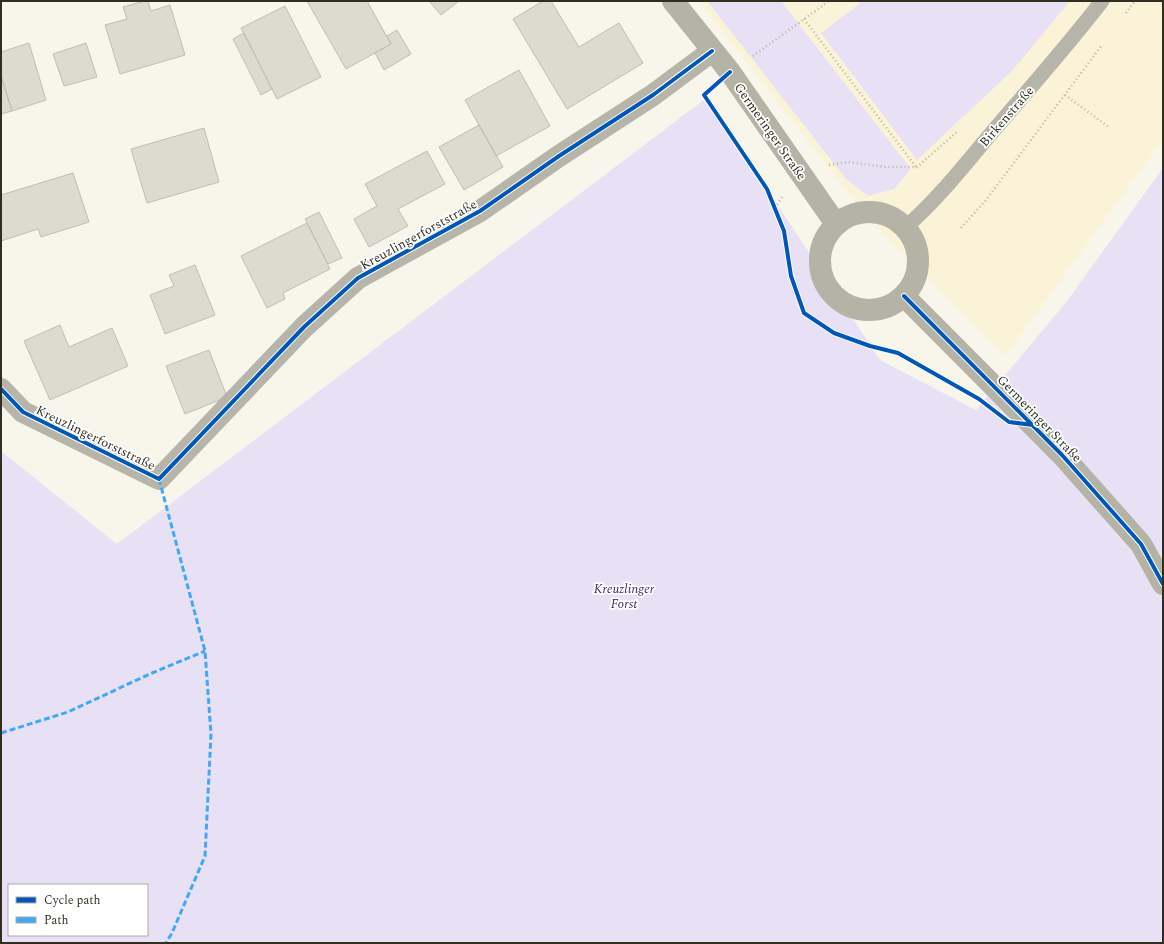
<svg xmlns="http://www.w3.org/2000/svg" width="1164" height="944" viewBox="0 0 1164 944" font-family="Spectral,serif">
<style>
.built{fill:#faf3d8}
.green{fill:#e8e1f5;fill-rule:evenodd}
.building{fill:#dddacf;stroke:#c0beb3}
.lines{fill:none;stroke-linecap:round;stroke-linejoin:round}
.path{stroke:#b7b5aa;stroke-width:2.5;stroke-dasharray:1 3;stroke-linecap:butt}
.lane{stroke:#b7b5aa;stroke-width:15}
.street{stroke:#b7b5aa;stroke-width:22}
.secondary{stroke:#b5b2a6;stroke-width:22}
.quiet{stroke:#3fa9f5;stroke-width:3;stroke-dasharray:6 3;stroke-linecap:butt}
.cycleway-casing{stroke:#fff;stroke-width:6}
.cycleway{stroke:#0057b8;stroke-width:4}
.labels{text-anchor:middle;stroke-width:3.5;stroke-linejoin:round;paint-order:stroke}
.street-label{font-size:13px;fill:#312e21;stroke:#fff}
.park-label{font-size:13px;font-style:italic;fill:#402671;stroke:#fff}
</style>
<rect width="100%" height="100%" fill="#f8f6eb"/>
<!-- built -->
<path class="built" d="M699,1H1163V140L1005,356L868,218Z"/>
<!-- green -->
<path class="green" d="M707,1H781L911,169L894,189L868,196L846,179Z
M863,1H1070L1012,71L917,160L821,33Z
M709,96L767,189L880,360L976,410L1067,301L1163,168V943H1V451L117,544ZM9,885H147V935H9Z"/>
<!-- building -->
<path class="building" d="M144,1H148L151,11L170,5L185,55L120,74L105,25L127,19L123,7Z
M307,1H367L391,44L346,69Z
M429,1H459L441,15Z
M543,1H551L579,47L619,23L643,63L567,109L513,19Z
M285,6L321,77L277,99L241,28Z
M397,30L411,54L384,70L375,53L391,44L387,36Z
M244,33L272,89L261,95L233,39Z
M29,43L46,100L12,111L1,76V52Z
M86,43L97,77L64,86L53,54Z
M519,70L550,126L496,156L465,100Z
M1,76L12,111L1,114Z
M479,125L503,167L464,190L439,147Z
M204,128L219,182L147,203L131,149Z
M427,151L445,184L398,209L408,226L369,247L354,219L377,206L365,184Z
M73,173L89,222L41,237L38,229L1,241V195Z
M319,212L342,258L328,264L305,219Z
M307,223L330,269L283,293L285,299L267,308L241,256Z
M195,265L215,315L165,334L150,295L174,286L169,275Z
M60,325L69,347L112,328L128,366L50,400L24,341Z
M209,350L227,397L185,414L166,366Z"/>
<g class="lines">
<!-- path -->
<path class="path" d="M1126,13L1135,1
M804,19L916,167
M753,56L829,1
M1065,95L1110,128
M829,165L848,162L886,167H917L958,131
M775,208L782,197
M961,228L986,200L1102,45"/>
<!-- lane -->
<path class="lane" d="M906,227C939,198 966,163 994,130C1031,87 1068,45 1102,1"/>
<!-- street -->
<path class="street" d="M1,389L23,412L159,479L304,327L358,278L480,211L559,156L653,95L712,51"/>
<!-- secondary -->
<path class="secondary" d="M673,1L730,72L836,224
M820 261a49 49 0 1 1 98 0a49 49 0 1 1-98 0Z
M904,296L1062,455L1141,544L1163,584"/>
<!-- quiet -->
<path class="quiet" d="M159,479L205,651L211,734L205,856L172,933L166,943
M1,733L68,712L152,673L205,651"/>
<!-- cycleway casing -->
<g class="cycleway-casing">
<path id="cycleway" d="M730,72L704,95L767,189L784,231L791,276L804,313L834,333L870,346L898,353L979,399L1009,422L1033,425
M904,296L1062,455L1141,544L1163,584
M1,389L23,412L159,479L304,327L358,278L480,211L559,156L653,95L712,51"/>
</g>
<!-- cycleway -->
<use href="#cycleway" class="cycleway"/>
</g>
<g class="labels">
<!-- street labels -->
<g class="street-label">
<text transform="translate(1006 116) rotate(-49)" y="5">Birkenstraße</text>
<text transform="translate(771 131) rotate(55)" y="5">Germeringer Straße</text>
<text transform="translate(418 234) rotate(-29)" y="5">Kreuzlingerforststraße</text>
<text transform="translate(1040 418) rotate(46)" y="5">Germeringer Straße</text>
<text transform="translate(96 437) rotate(26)" y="5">Kreuzlingerforststraße</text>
</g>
<!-- park labels -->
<g class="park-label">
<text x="624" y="593">Kreuzlinger<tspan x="624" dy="15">Forst</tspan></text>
</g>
</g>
<!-- border -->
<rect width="1164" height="944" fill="none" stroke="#312e21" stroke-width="4"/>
<!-- legend -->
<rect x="8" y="884" width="140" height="52" fill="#ffffff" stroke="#adaba6"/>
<rect x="16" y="897" width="20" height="6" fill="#0057b8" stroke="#adaba6"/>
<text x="44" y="904" font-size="12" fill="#312e21">Cycle path</text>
<rect x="16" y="917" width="20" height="6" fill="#3fa9f5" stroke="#adaba6"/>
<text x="44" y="924" font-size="12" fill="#312e21">Path</text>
</svg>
